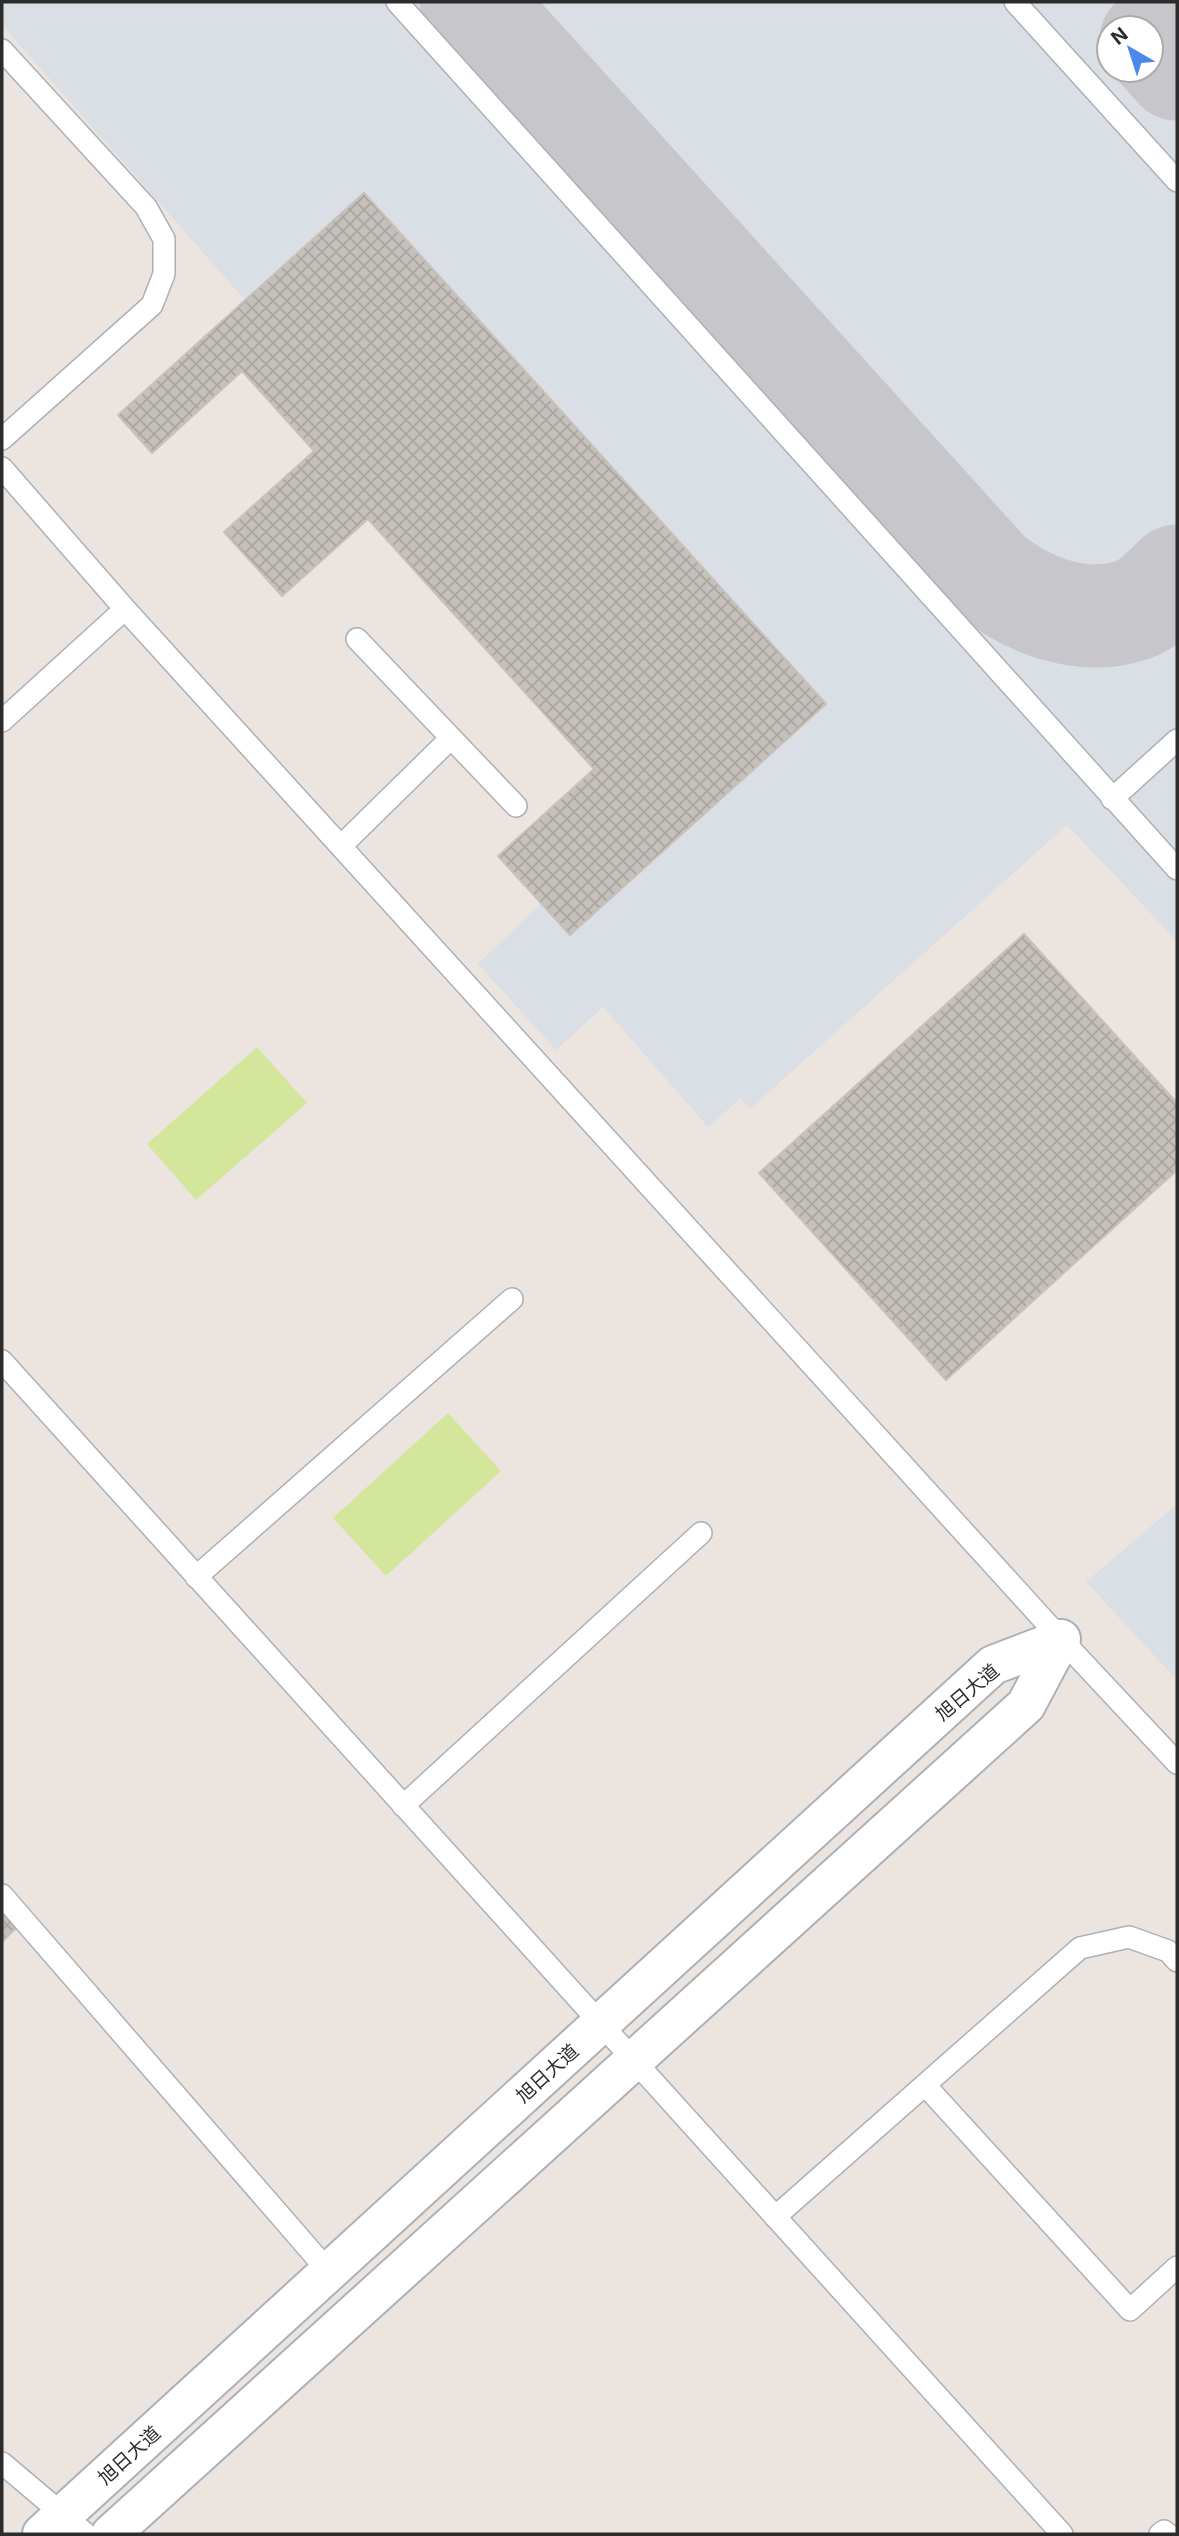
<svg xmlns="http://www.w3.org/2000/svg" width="1179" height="2536" viewBox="0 0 1179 2536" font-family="Inter,'Noto Sans SC',sans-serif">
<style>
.airport{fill:#dadee5;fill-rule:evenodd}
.pitch{fill:#d4e59c}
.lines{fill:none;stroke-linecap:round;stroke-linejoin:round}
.taxiway{stroke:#c7c6ca;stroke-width:103}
.building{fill:url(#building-cross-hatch);stroke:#c8c0b9;stroke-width:2}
.service-casing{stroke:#acb0b7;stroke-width:24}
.secondary-casing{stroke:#acb0b7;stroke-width:42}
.service{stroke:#fff;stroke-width:21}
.secondary{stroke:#fff;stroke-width:38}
.labels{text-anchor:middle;stroke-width:5;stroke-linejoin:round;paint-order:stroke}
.street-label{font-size:19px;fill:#2c2c2c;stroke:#fff}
</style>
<defs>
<pattern id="building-cross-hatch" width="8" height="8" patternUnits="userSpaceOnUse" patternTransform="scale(1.75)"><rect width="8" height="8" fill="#c5c0bb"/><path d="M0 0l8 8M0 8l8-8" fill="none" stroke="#a9a5a1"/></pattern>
</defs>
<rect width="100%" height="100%" fill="#ece4df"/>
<!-- airport -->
<path class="airport" d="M2,2H1177V941L1067,825L750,1109L741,1098L708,1127L603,1007L556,1050L478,964L541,904L498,856L594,769L368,519L282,596L224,533L314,451L243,371L152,453L118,415L245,300L2,25ZM1109,28H1151V70H1109Z
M1177,1504V1680L1086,1582Z"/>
<!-- pitch -->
<path class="pitch" d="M257,1047L307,1103L196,1200L147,1144Z
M448,1413L501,1471L386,1576L333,1518Z"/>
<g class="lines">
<!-- taxiway -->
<path class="taxiway" d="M471,2L990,575C1027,605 1081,626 1129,611C1148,606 1163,589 1177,576
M1151,40L1177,69"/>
</g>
<!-- building -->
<path class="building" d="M364,193L826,704L570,935L498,856L594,769L368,519L282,596L224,532L314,451L242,371L152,453L118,415Z
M1024,934L1177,1103V1170L946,1380L759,1173Z
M2,1906L19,1925L2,1942Z"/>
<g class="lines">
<!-- service casing -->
<g class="service-casing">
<path id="service" d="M397,2L1177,869
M1015,2L1177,181
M2,50L146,207L164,239V274L152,305L2,439
M2,468L125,609L1061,1639L1177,1763
M357,639L516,806
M2,721L125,609
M1112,799L1177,740
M341,846L451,738
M2,1361L1062,2534
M196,1577L512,1299
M403,1806L701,1533
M2,1895L329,2272
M925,2085L1130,2310L1177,2267
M775,2217L1080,1948L1129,1937L1168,1951L1177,1961
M2,2463L86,2534
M1160,2534L1164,2531L1168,2534"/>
</g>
<!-- secondary casing -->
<g class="secondary-casing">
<path id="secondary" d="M42,2534L993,1665L1061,1639
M111,2534L1026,1705L1061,1639"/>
</g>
<!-- service -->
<use href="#service" class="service"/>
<!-- secondary -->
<use href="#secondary" class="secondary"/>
</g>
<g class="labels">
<!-- street labels -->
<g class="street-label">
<text transform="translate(967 1692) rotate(-40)" y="7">旭日大道</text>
<text transform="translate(547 2073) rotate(-42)" y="7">旭日大道</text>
<text transform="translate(129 2455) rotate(-42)" y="7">旭日大道</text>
</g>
</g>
<!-- border -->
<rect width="1179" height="2536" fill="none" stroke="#2c2c2c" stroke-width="7"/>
<!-- north arrow -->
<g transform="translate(1130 49) rotate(321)"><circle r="33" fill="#ffffff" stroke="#ababab" stroke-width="2"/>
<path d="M0-5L12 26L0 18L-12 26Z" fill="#4b88ee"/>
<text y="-10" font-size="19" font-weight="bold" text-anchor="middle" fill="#2c2c2c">N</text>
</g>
</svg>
